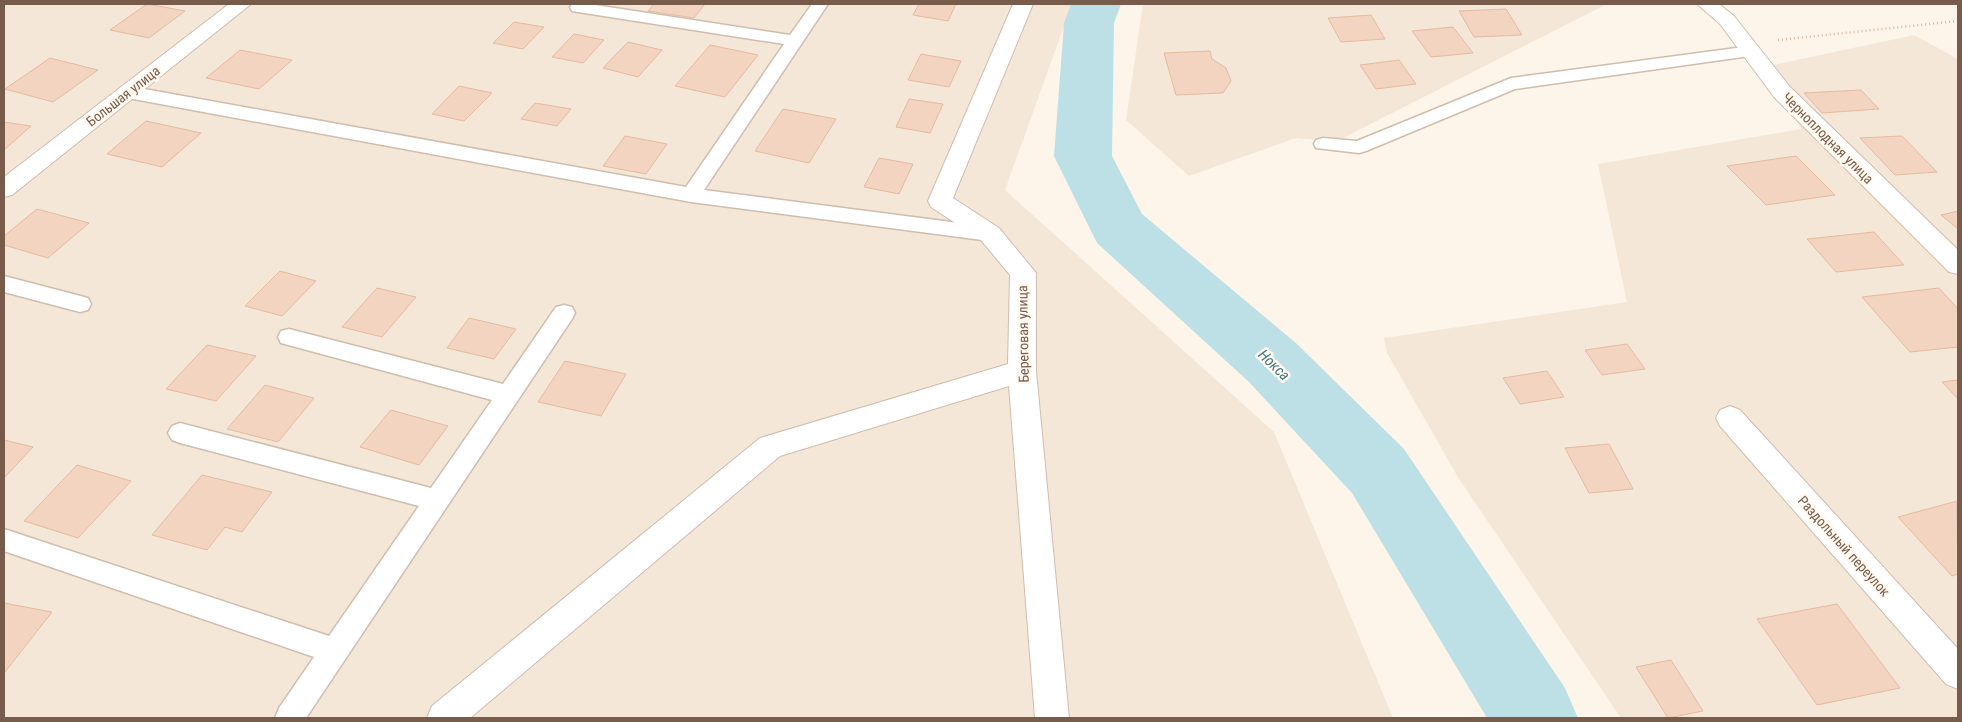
<svg xmlns="http://www.w3.org/2000/svg" width="1962" height="722" viewBox="0 0 1962 722" font-family="'Roboto Condensed',sans-serif">
<style>
.residential{fill:#f4e7d7}
.lines{fill:none;stroke-linecap:round;stroke-linejoin:round}
.river{fill:#bde0e7;fill-rule:evenodd}
.building{fill:#f2d4c0;stroke:#e5bba1}
.lane-casing{stroke:#cfbdae;stroke-width:3}
.street-casing{stroke:#cfbdae;stroke-width:2}
.path{stroke:#d8b7a3;stroke-width:2.5;stroke-dasharray:1 3;stroke-linecap:butt}
.lane{fill:#fff;fill-rule:evenodd}
.street{fill:#fff;fill-rule:evenodd}
.labels{text-anchor:middle;stroke-width:5;stroke-linejoin:round;paint-order:stroke}
.street-label{font-size:14px;fill:#775c4c;stroke:#fff9ef}
.water-label{font-size:15px;font-style:italic;fill:#427883;stroke:#fff9ef}
</style>
<rect width="100%" height="100%" fill="#fdf5e9"/>
<!-- residential -->
<path class="residential" d="M4,4H1072L1005,190L1274,432L1393,718H4Z
M1143,4H1607L1337,141L1296,138L1189,176L1126,120Z
M1914,35L1958,59V718H1621L1459,479L1387,353L1384,338L1627,302L1598,164L1801,129L1773,65Z"/>
<g class="lines">
<!-- river -->
<path class="river" d="M1071,4H1121L1114,23L1112,156L1142,214L1297,344L1404,449L1565,688L1578,718H1487L1352,493L1249,382L1097,243L1054,156L1064,23Z"/>
</g>
<!-- building -->
<path class="building" d="M147,4L185,11L149,38L110,30Z
M654,4H705L694,18L648,11Z
M919,4H956L948,21L913,15Z
M1506,9L1522,35L1474,37L1459,11Z
M1371,15L1385,39L1341,42L1328,18Z
M514,22L544,27L523,49L493,43Z
M1453,27L1473,53L1431,57L1412,31Z
M574,34L604,40L583,63L552,57Z
M628,42L662,50L638,77L603,68Z
M710,45L758,55L725,97L675,86Z
M240,50L292,60L259,89L206,78Z
M1210,51L1212,59L1226,68L1231,81L1223,93L1176,95L1164,53Z
M921,54L961,61L949,87L908,80Z
M50,58L98,70L53,102L5,89Z
M1399,60L1416,84L1376,89L1360,65Z
M459,86L492,93L464,121L432,114Z
M1861,90L1879,109L1822,113L1804,93Z
M909,99L943,104L930,133L896,127Z
M535,103L571,109L557,126L521,119Z
M783,109L836,119L809,163L755,151Z
M146,121L201,133L162,167L107,154Z
M4,122L31,126L4,150Z
M625,136L667,144L646,174L603,166Z
M1902,136L1937,172L1895,175L1860,138Z
M1796,156L1835,195L1766,205L1727,166Z
M879,158L913,164L899,194L864,187Z
M37,209L89,223L48,258L4,245V236Z
M1958,211V229L1941,215Z
M1874,232L1904,265L1836,272L1807,239Z
M280,271L316,281L282,316L245,306Z
M377,288L416,297L382,337L342,327Z
M1939,288L1958,309V347L1910,352L1862,297Z
M469,318L516,329L494,359L447,348Z
M1627,344L1645,369L1602,375L1585,350Z
M207,345L256,356L216,401L166,389Z
M565,361L626,374L601,416L538,402Z
M1547,371L1564,397L1520,404L1503,378Z
M1958,380V399L1942,382Z
M265,385L314,398L278,442L227,429Z
M391,410L448,426L419,465L360,447Z
M4,440L33,447L4,478Z
M1609,444L1633,489L1589,493L1565,448Z
M77,465L131,481L78,538L24,521Z
M202,475L272,492L242,532L225,527L207,550L152,535Z
M1957,501L1958,574L1952,576L1898,517Z
M4,603L52,612L5,672H4Z
M1837,604L1900,688L1817,705L1757,619Z
M1671,660L1703,711L1668,718L1636,667Z"/>
<g class="lines">
<!-- lane casing -->
<g class="lane-casing">
<path id="lane" d="M572,4H589L790,35L812,4H828L704,190L990,227L997,229L1000,234L997,239L990,241L691,202L128,98L122,96L119,92L122,88L128,86L686,187L784,44L578,12L572,11L570,7Z
M1751,46L1757,47L1760,51L1757,55L1515,89L1366,151L1359,153L1316,148L1314,144L1316,140L1323,138L1357,141L1511,78Z
M4,276L88,298L91,304L88,310L80,312L4,292Z
M564,305L572,307L575,313L572,319L306,718H275L279,708L314,657L4,551V529L329,636L419,506L180,443L172,440L168,433L172,426L180,423L431,488L492,400L281,343L278,337L281,331L289,329L503,384L556,307Z"/>
</g>
<!-- street casing -->
<g class="street-casing">
<path id="street" d="M229,4H251L12,195L4,197V177Z
M1013,4H1033L953,198L999,228L1036,273V371L1069,718H1035L1009,386L780,456L470,718H427L432,706L760,438L1008,364L1010,275L981,240L931,207L928,201Z
M1697,4H1719L1734,16L1790,87L1958,250V274L1949,272L1774,97L1720,24Z
M1730,406L1740,410L1958,649V689L1946,684L1720,426L1716,418L1720,410Z"/>
</g>
<!-- path -->
<path class="path" d="M1778,40L1958,21"/>
<!-- lane -->
<use href="#lane" class="lane"/>
<!-- street -->
<use href="#street" class="street"/>
</g>
<g class="labels">
<!-- street labels -->
<g class="street-label">
<text transform="translate(123 96) rotate(-38)" y="5">Большая улица</text>
<text transform="translate(1828 138) rotate(45)" y="5">Черноплодная улица</text>
<text transform="translate(1023 334) rotate(-91)" y="5">Береговая улица</text>
<text transform="translate(1844 546) rotate(48)" y="5">Раздольный переулок</text>
</g>
<!-- water labels -->
<g class="water-label">
<text transform="translate(1274 365) rotate(44)" y="5">Нокса</text>
</g>
</g>
<!-- border -->
<rect width="1962" height="722" fill="none" stroke="#775c4c" stroke-width="10"/>
</svg>
